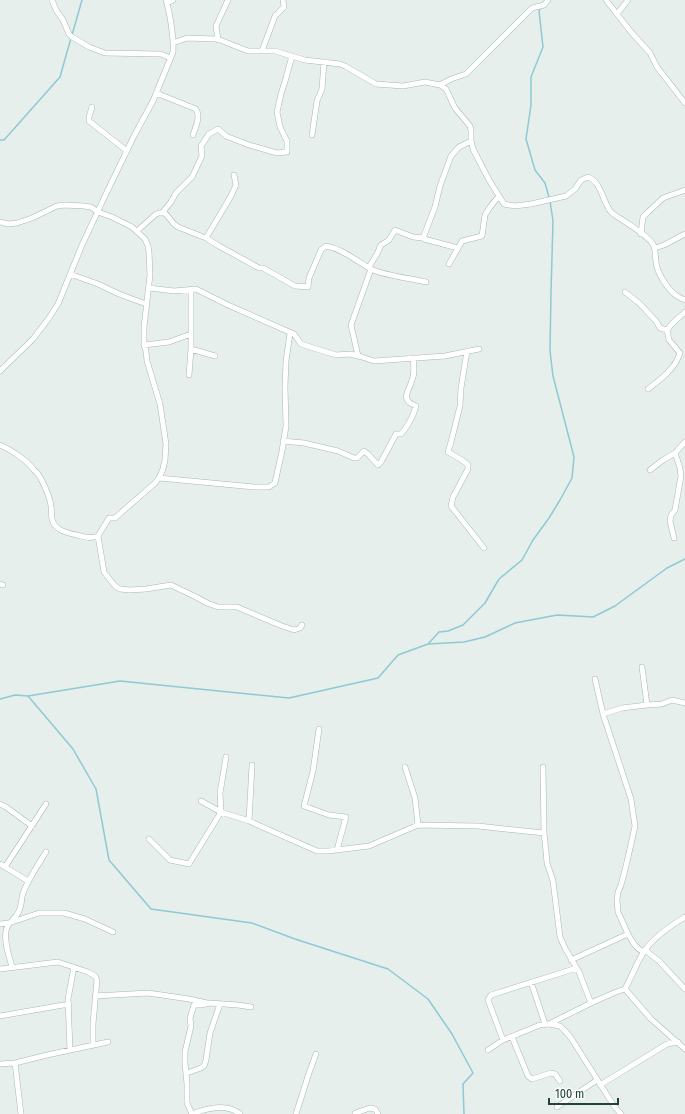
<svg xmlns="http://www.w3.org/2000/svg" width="685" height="1114" viewBox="0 0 685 1114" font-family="'Fira Sans Condensed',sans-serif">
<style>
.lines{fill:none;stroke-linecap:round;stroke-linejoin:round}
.stream{stroke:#8ec9d4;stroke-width:1.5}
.minor-casing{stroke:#a8b8b2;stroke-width:6}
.minor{stroke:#fff;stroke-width:5}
</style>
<rect width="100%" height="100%" fill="#e6efeb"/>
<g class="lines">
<!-- stream -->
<path class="stream" d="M72,35L82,0
M0,140H4L60,77L71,38
M429,643L439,632L448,631L463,625L485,603L499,579L522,560L533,540L549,518L560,500L572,478L574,457L553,376L550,351L551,292L553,221L550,201L545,183L535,170L526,139L531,105V77L543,47L539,11L541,7
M28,696L73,749L96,789L109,860L151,909L252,923L295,939L388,969L428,999L452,1034L473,1073L463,1084L464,1114
M0,699L15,695L28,696L120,681L289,698L378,678L398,655L428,644L464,642L485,637L515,623L557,615L593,617L615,606L667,568L685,559"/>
<!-- minor casing -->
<g class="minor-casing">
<path id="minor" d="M52,0L56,10L63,20L69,34L72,37L89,47L105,53L161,54L170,58
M606,0L631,32L650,53L657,67L685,103
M167,3L173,0
M617,14L628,0
M218,40L216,26L228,0
M173,43L187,38L216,39L220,40L248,51H275L305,60L340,64L345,66L376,84L403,86L425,82L440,85L446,89L455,108L470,126L471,130V141L473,149L489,180L504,204L515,206L531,204L566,196L575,189L581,180L588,177C601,181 603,203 611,212C614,215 618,217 621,219C631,226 646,234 653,244C656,250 655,256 656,262C657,273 668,290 677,296C679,297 682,299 685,300
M262,51L275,16L284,7L283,0
M440,85L451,79L466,74L532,8L544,5L548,0
M156,93L196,109C201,117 195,128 193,135
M92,107L89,117V121L127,151
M312,135L317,101L322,89L324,62
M162,213L171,202L176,193L192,177L202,156L201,146L209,134L218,129L226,136L249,145L277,153L287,152V141L280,127L277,112L281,94L286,78L292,56
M0,222L8,224L17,223L32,218L57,206L64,205L84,206L91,207L98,212L112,217L132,227L145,239L148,246L149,252L150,275L144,327V345L146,351L147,361L160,404L166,444L165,460L163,469L160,476L155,483L115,518H109L98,536C90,539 85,537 77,535C67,533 54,530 52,519C51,515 52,510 51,506C50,497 41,475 34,470C28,461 10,449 0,445
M137,231L156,214L159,213H165L174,224L178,227L206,238L219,246L259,268H263L295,286L308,287L309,278L321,250L326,246C343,249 356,261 371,269C386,276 409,278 426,282
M641,234L642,225L643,217L648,212L663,198L685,190
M206,238L231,196L236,185L234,175
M458,248L424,239L423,238L435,207L440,186L451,156L459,147L471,141
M655,248L664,245L685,234
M449,264L462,241L482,236L485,215L490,207L499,196
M369,267L377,254L381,245L389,240L395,230L413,237L423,238
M70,274L98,284L119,294L146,304
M149,288L174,291L196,289L228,305L294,334L301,344L336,355L350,354L362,357L374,361L445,356L479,349
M625,292L639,303L656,321L660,328L667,330
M144,345L169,342L191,334
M191,349V290
M467,351L461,388L460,406L451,442L448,452L462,460L468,465V469L453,497L451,506L484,548
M358,356L351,325L371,269
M0,371L33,339L49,318L58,304L82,245L105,196L134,136L153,101L173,52C174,39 170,13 166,0
M189,375L191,349L215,356
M648,389C661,379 675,369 680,353L669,340L667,330C673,321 678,319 685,312
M283,441L304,443L338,451L354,458H357L364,451L368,454L378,465L381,462L396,434H401C408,426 413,417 416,406C399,399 409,392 412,380C415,373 414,366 413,358
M650,470L663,460L675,453L685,442
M159,478L254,487H269L275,483L282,451L286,426L285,387L286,361L290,333
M98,536L104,572L115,586L120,589L130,590L146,589L171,585L196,597L207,603L218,607H237L282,626L294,630L300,628L302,625
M674,538L670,521L671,515L675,510L681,476L680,468L675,453
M0,584L3,585
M642,667L647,705
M603,714L622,708L647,705L662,704L672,700L685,703
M319,729L313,771L304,806L329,815L346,817L337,850
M405,767L415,798L418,825
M543,767L544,833L546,851L547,863L553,881L560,937L565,948L579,972L591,1003L549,1024
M201,801L221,812L249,821L317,851H328L369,846L418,825L478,826L544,833
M0,804L6,807L32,826
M249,821L252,765
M149,839L170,860L189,864L221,812L220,793L226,757
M0,864L28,881
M5,867L46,804
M0,924L9,923L39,913H64L85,919L113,932
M628,934C632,941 636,949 644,952
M645,950L659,961L685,989
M571,960L628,934L618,912L617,900L618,892L621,885L627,862L635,826L631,799L603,714L595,679
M12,967C9,955 4,943 6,931C7,923 14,920 18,913C22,907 21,899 23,893C29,878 38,865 46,852
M0,969L58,962L88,972L95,976L97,980L93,1024V1044
M531,982L545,1024
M625,989C631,978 638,960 645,950C655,936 670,926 685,917
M625,989L651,1019L685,1049
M95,996L148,993L189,999L207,1003
M591,1003L616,992L625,989
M0,1016L69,1004
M512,1037L528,1076L532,1079L551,1073L555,1074L560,1081
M503,1040L488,1000L491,995L577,968
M70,1050L68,999L74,967
M488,1050L503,1040L540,1025L549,1024L560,1026L565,1031L571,1038L614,1106L621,1114
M15,1063L21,1114
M0,1064L15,1063L47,1055L108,1042
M187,1073L201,1068L204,1066L206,1060L210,1033L220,1004
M600,1085L667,1044L678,1042
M557,1107L597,1080
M355,1113L370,1108L375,1109L378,1114
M192,1114L187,1103V1084L185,1063V1052L191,1026L190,1018L194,1005H201L210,1003L238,1005L251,1007
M192,1114C207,1108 227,1103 240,1114
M296,1114L309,1073L316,1054"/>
</g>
<!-- minor -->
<use href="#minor" class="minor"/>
</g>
<!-- scale -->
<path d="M549 1098v6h69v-6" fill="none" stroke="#24423a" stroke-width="2"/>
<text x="555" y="1098" font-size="12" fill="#24423a" stroke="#f7fbf9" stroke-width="3" paint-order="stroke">100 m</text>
</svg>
